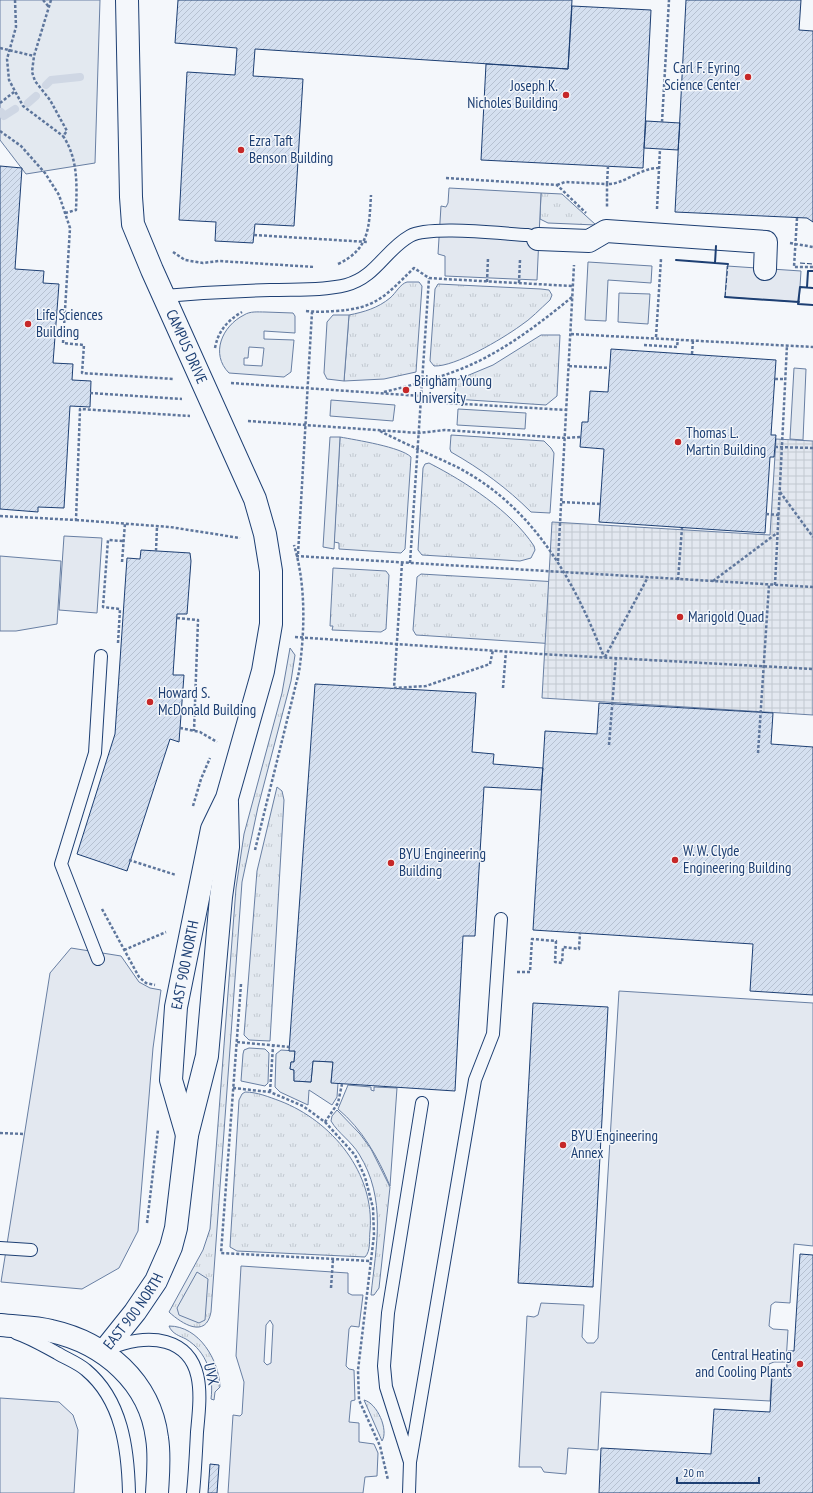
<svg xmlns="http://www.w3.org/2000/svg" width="813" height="1493" viewBox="0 0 813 1493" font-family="'PT Sans Narrow',sans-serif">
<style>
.grass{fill:url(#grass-tufts);stroke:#687fa3}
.green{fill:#e3e9f0;stroke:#687fa3;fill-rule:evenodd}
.parking{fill:#e3e8f0;stroke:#687fa3;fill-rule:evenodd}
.plaza{fill:url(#plaza-grid);stroke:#687fa3}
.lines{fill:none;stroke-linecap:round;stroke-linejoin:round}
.stream{stroke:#cfd7e4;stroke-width:8}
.building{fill:url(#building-hatch);stroke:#1d3f73}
.lane-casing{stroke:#1d3f73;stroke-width:14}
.street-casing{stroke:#1d3f73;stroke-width:24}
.secondary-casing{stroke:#1d3f73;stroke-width:24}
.path{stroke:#5e769c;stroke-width:2.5;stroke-dasharray:3 2;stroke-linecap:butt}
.lane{stroke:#f4f7fb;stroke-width:12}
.street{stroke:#f4f7fb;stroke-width:22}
.secondary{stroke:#f4f7fb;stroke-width:22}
.fence{stroke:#1d3f73;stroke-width:1;stroke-dasharray:5 2;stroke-linecap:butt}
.wall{stroke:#1d3f73;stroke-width:2}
.poi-dot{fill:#c62828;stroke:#f4f7fb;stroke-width:1.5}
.labels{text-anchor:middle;stroke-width:3;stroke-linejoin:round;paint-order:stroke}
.poi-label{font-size:15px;fill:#1d3f73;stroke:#f4f7fb;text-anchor:start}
.street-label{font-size:15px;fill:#1d3f73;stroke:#f4f7fb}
</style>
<defs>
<pattern id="grass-tufts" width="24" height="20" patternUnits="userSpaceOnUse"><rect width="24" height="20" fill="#e3e9f0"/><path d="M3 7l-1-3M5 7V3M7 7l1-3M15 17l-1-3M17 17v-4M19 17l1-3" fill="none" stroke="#c2c9d1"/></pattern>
<pattern id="plaza-grid" width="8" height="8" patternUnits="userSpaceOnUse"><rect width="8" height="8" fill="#e3e8f0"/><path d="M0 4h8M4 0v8" fill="none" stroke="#c2c8d1"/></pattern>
<pattern id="building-hatch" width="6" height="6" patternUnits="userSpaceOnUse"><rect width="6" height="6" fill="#d5e0f0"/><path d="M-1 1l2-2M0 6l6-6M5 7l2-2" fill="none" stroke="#b6c1d1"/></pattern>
</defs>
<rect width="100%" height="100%" fill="#f4f7fb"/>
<!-- grass -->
<path class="grass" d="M541,193L562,194L596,225L548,223L540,219Z
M407,282H419L422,286L416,372L384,379L344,381L349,315C364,312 378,308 390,298C396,293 400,284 407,282Z
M438,284L541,289L549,290L552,295L550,300C540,309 531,319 520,326C502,339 455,367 434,366L430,361L435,289Z
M541,335H560L557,396L546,405L454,399L457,380L493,365Z
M451,435L544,441L551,448L554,453L550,513L531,512C507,488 481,469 451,452L450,449Z
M340,437C356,440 401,447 411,457L405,549L401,553L339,549V543L334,542Z
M429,463C466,482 511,511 534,546L535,550L531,558L520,561L422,555L418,550L423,468L425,464Z
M333,568L386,571L389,575L386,629L381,632L332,630L333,626H330Z
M421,574L558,582L587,646L416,635L413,630L417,577Z
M290,648L295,655L291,681L258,807L242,882L211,1312C206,1339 182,1324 169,1312L203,1250L210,1229L236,888L244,834L282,693Z
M277,787L282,791L284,800L270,1041L249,1040L244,1035L257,871Z
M249,1048L265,1049L269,1053L268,1083L265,1086L241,1081L243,1054L244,1050Z
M245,1092C257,1092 269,1097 280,1101C332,1121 375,1173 370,1231C369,1239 371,1251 365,1257L237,1251L230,1247L239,1100L242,1094Z
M337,1110L360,1134L371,1149L390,1187L379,1288L374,1295H371C376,1246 387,1199 359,1154C351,1141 338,1133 331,1121L332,1116Z
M169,1326C199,1326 219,1360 220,1387L215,1392L214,1400L211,1399C214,1375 207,1352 186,1339C180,1336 172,1334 169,1326Z
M364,1400C377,1403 389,1430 382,1441Z"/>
<!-- green -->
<path class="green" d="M0,0H100L95,163L26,174L0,140Z
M588,262L652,266L651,283L608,280L606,321L585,320Z
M619,293L650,294L648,324L618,322Z
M265,312L293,313L295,316V333L264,331V339L294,340L291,372L284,377L229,373C210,354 222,326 244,315C250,311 258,312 265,312ZM249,347L264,348L262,366L244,365V358H248Z
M333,315H349L344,381L327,379L324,373L327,322Z
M794,368L806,369L803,440L790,439Z
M331,400L395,405L393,421L330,416Z
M458,409L526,413L525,429L457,425Z
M330,437H340L334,549L323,547Z
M0,556L61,561L57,624L16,631H0Z
M281,1050L295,1051L294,1062H291L290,1069L294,1070V1081L311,1082L313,1061L333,1062L331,1082L338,1083L337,1097L332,1105L309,1090L308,1105L280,1092L275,1087L276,1054Z
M348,1085L371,1087V1090L374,1091V1087L397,1088L390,1186C378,1157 362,1129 338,1109Z
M197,1272L208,1279L205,1320L199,1323L179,1315L177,1308Z"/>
<!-- parking -->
<path class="parking" d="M449,188L541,193L537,280L445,276V256L438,254L441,206L446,207L448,203Z
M727,266L801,271L799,302L725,297Z
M64,536L102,538L97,613L59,610Z
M71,948L121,956L139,982L150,988L161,990L153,1048L138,1231L119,1268L82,1289L1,1282L50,973Z
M619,991L813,1003V1246L794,1244L790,1303L775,1302L771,1305L769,1326L773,1329L788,1330L786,1362H774L769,1364V1369L772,1370L770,1401L601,1392L598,1450L568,1448L566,1474L544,1472L541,1467H519L527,1316L534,1317L538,1315L541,1303L584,1305L582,1337L587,1343H594L598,1338Z
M241,1266L348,1273V1293L352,1295H363L359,1327L351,1326L349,1329L346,1366L349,1369L354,1370L355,1400L351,1401L349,1422L359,1423V1442L374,1444L378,1453L377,1476L365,1477L363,1493H228L233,1415L240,1416L242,1414L244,1382L236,1356ZM270,1320L273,1325L271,1363L267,1365L264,1362L266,1325Z
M0,1398L59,1402L73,1415L78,1430L74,1493H0Z"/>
<!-- plaza -->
<path class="plaza" d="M776,439L813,441V715L542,698L552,522L770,535Z"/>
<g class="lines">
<!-- stream -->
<path class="stream" d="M46,85L51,80L80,77
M28,103L36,96
M1,112L4,116L15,109"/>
</g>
<!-- building -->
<path class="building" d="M178,0H572L568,69L255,49L253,76L303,79L294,226L255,224L253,243L215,241L216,222L179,220L187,72L235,75L237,48L175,43Z
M686,0H801L799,30L813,31V222L807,218L675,212Z
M572,6L651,10L643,168L481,160L486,64L568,69Z
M646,121L680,123L678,150L644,148Z
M0,166L22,168L15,269L44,271L43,283L59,284L53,363L73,364L72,380L91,381L90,407L70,406L64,508L38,507V512L0,509Z
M611,349L776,360L771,435H776L774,457H770L765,533L599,522L604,449L580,447L582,422H588L590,391L608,392Z
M141,550L190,553L191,561L187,614H177L173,675H184L179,742L170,739L127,871L77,854L115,734L127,558L140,559Z
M315,684L476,693L472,752L494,754L493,764L543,768L541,790L484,787L475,936H463L455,1091L331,1083L333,1062L313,1061L311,1082L294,1081V1070L290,1069L291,1062H294L295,1051H289Z
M599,703L773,713L771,744L813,747V995L750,991L753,944L533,930L545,731L597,734Z
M533,1003L608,1007L593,1287L518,1283Z
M800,1254L813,1255V1493H599L601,1448L711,1454L714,1409L770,1412L772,1376L786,1377L788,1351H794Z
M210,1464L219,1465L217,1493H208Z"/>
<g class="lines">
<!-- lane casing -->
<g class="lane-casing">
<path id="lane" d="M164,296C199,293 234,291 270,290C295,289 322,291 346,285C376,277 385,250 410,236C430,225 503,234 528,235L538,239
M98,959L61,864L95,753L101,656
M0,1248L31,1250
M16,1333C31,1338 44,1346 57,1353C67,1359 78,1363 86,1370C122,1400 128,1449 129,1493
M109,1349C126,1341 148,1337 166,1342C207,1354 200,1399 197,1432C196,1452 195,1473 193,1493
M410,1462L475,1080L493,1034L501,919
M409,1493L410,1462L386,1387L384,1366L388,1313L422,1103"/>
</g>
<!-- street casing -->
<g class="street-casing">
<g id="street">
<path id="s1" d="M127,0L131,197L133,224L152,270L255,499L265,534L271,571V624L263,671L227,798L212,829L176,1007L171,1080L187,1135"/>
<path d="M538,239L589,241L606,231L766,242L765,269"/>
<path id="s2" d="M103,1352L135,1312L156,1281L171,1247L176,1228L187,1135L207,1056L221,897L228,847L227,803"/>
</g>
</g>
<!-- secondary casing -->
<g class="secondary-casing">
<path id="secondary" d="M0,1325C17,1327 35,1327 51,1331C105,1343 150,1382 157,1438C160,1456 158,1475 157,1493"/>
</g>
<!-- path -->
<path class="path" d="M15,0L16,27L7,59L9,80L23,106L63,136
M43,0L49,7
M51,0L34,56L32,72L35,81L50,100L67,131L63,136C78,158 77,185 76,210L65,213
M0,48L34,56
M0,103L14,92
M662,122L669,0
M0,131L21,146L45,173L59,195L70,228L63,343L84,345L82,373L174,379
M608,166L607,184C623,185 639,168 659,168
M446,178L557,185L586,213
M557,185L565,182L607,184V207
M657,209L660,149
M797,218L794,267H813
M254,235L368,242
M790,243L813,247
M173,252L185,260L203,263L219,261L315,267
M338,264C370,249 369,227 371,195
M487,282L488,258
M519,283L520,260
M306,311C316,312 325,312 334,311C376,309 385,296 414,268L429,278L444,279L572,286
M571,334L813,347
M656,337L661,259
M644,345L677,347L678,339
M215,348C218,331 228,320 242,312
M692,354L693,340
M569,366L610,368
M775,379H786
M231,383L421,396L447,403L567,410
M384,392C417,384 451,375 481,360C514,343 543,321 572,297
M90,393L182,399
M248,421L419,433L445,430L565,438L581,437
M380,431C405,444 432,455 457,467C534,507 574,580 604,657
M775,447L813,448
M780,492L813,537
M562,502L601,504
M766,514L779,515
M0,516L76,520L80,409L190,416
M76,520L170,527L240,538
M156,551L157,526
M298,554L312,312
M296,556L813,587
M558,561L574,265
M122,562L125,523
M402,563L394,688L426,686L490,664L493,650
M410,563L429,278
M678,580L682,528
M713,581L777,533
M775,585L787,345
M177,618L198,620L194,731
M295,637L541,654L813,669
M118,643L120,609L103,607L108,540L123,541
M605,657L648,577
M503,688L506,651
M180,728L200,732L217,742
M609,745L616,658
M758,753L769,585
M193,806L201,779L210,758
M255,850L299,672C305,631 306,585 294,545
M129,860L176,875
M102,909L139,977L146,983L155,985
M124,950L166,932
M517,972H530L532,939L556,941L555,962L562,963L563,947L579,949L580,933
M241,984L221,1253L371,1261
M237,1042L290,1047
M233,1088L270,1092L303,1106L325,1122L338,1103L342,1084
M270,1092L273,1046
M325,1122L355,1155L365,1177L373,1208L374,1235L358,1370L359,1400L380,1446L388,1480
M0,1133L24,1134
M147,1223L158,1130
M331,1288L333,1259"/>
<!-- lane -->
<use href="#lane" class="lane"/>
<!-- street -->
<use href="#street" class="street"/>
<!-- secondary -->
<use href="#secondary" class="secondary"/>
<!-- fence -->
<path class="fence" d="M800,263L813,264
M725,297L728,264"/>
<!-- wall -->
<path class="wall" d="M676,260L728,264
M715,263L716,246
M807,287L808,271H813
M813,288L800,287L798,304L813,305
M725,297L799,302"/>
</g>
<!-- markers -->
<g class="poi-dot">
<circle cx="748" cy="77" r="4"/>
<circle cx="566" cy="95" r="4"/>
<circle cx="241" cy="150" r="4"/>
<circle cx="28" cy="324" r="4"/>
<circle cx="406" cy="390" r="4"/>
<circle cx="678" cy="442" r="4"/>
<circle cx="680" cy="617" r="4"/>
<circle cx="150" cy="702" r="4"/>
<circle cx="675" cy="860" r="4"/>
<circle cx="391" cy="863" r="4"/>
<circle cx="563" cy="1145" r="4"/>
<circle cx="800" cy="1364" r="4"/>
</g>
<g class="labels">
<!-- poi labels -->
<g class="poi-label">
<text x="740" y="73" text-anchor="end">Carl F. Eyring<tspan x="740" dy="17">Science Center</tspan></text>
<text x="558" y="91" text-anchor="end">Joseph K.<tspan x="558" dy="17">Nicholes Building</tspan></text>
<text x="249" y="146">Ezra Taft<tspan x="249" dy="17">Benson Building</tspan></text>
<text x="36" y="320">Life Sciences<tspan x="36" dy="17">Building</tspan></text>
<text x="414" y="386">Brigham Young<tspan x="414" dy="17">University</tspan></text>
<text x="686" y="438">Thomas L.<tspan x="686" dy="17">Martin Building</tspan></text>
<text x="688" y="622">Marigold Quad</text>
<text x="158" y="698">Howard S.<tspan x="158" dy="17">McDonald Building</tspan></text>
<text x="683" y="856">W. W. Clyde<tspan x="683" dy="17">Engineering Building</tspan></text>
<text x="399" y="859">BYU Engineering<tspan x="399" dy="17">Building</tspan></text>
<text x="571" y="1141">BYU Engineering<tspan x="571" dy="17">Annex</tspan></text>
<text x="792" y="1360" text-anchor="end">Central Heating<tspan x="792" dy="17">and Cooling Plants</tspan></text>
</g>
<!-- street labels -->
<g class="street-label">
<text dy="5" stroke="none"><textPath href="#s1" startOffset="358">CAMPUS DRIVE</textPath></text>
<text transform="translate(185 965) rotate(-79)" y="5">EAST 900 NORTH</text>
<text dy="5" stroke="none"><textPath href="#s2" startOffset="51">EAST 900 NORTH</textPath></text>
<text transform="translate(211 1374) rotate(77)" y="5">UVX</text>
</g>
</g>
<!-- scale -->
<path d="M677 1477v6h82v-6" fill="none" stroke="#1d3f73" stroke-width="2"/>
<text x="683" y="1477" font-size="12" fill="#1d3f73" stroke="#f4f7fb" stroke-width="3" paint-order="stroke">20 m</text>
</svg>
